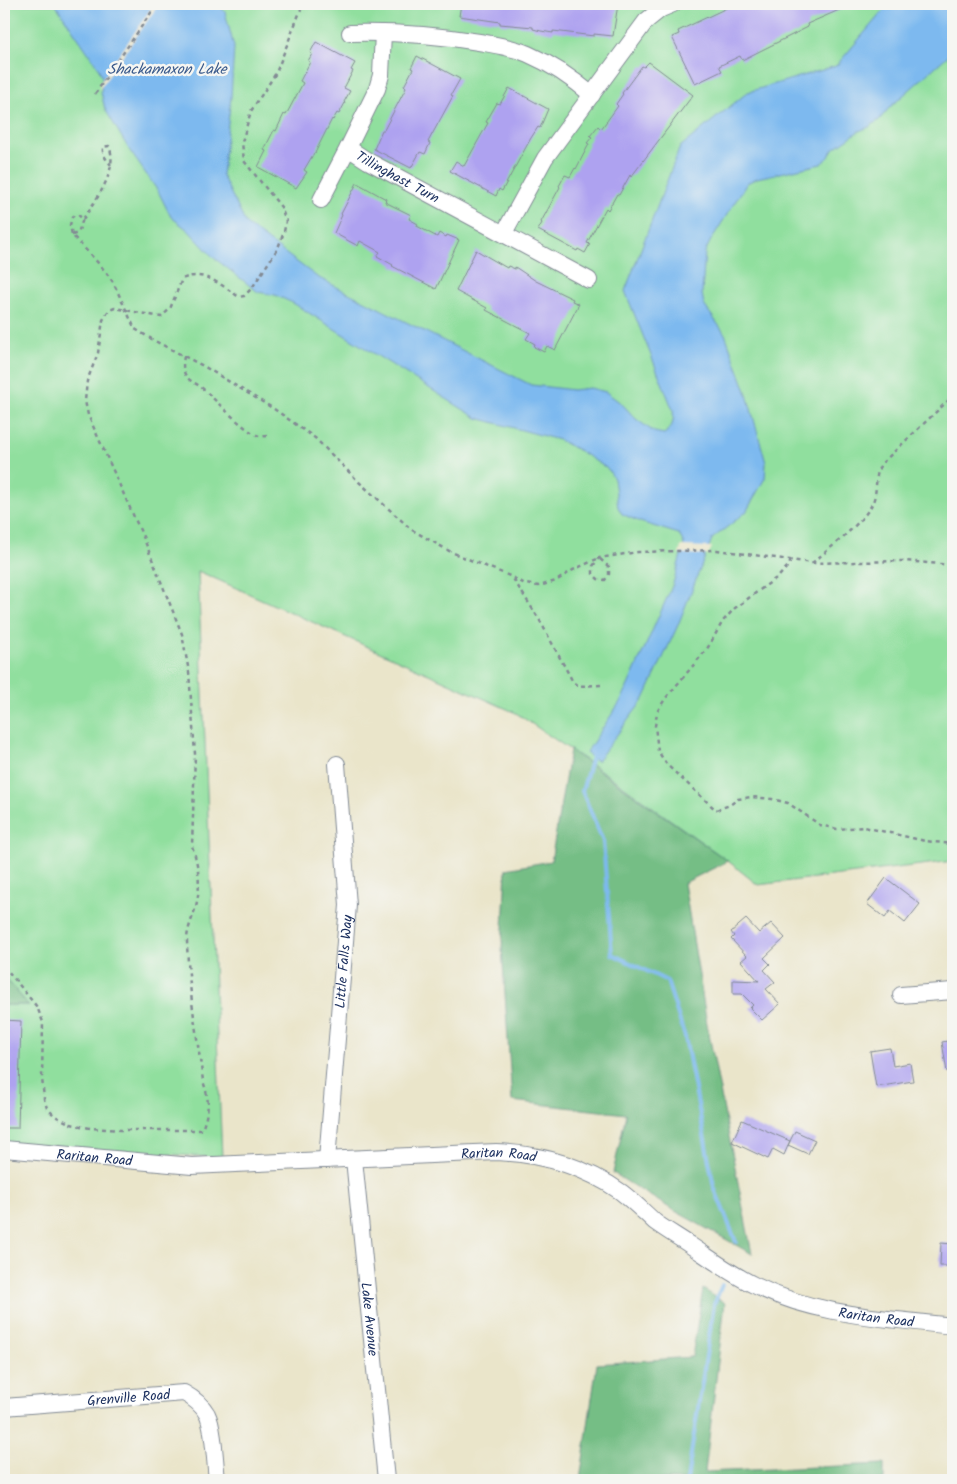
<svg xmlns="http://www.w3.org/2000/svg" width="957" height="1484" viewBox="0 0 957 1484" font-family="Kalam,sans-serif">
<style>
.green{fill:#90df9e;stroke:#56877e}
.forest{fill:#74be85;stroke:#487672}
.water{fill:#7db9ef;stroke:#4c74a6}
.pier{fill:#eae5ca}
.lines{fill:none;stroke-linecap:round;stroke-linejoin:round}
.stream{stroke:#7db9ef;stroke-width:4}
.building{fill:#aea2f0}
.minor-casing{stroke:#828a94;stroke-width:18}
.path{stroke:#828a94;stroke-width:2.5;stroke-dasharray:4 4;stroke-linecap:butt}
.minor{stroke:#fff;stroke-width:16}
.labels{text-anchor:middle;stroke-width:5;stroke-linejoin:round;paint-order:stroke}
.street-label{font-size:14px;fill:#1b2f5e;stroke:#f6f6f2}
.water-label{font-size:15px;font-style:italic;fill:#38588a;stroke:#f6f6f2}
</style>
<rect width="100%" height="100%" fill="#f6f6f2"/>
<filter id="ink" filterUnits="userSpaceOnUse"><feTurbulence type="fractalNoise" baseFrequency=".02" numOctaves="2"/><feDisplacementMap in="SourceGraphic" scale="10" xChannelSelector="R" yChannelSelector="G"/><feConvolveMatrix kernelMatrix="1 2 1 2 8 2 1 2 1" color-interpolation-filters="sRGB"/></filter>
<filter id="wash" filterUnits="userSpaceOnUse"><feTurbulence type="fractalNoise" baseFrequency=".0096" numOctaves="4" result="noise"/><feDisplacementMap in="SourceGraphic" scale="20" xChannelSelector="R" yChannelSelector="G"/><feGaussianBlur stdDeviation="1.12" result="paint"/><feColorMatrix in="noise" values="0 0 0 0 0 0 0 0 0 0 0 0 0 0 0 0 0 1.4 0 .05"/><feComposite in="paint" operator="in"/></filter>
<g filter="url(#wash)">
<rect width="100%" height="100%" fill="#eae5ca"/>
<!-- green -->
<path class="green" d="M4,4H953V861L758,885L728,861L619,783L516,713L198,571L222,1158L4,1143V1005H28L4,976Z"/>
<!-- forest -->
<path class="forest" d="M570,750L728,861L684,883L707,1024L752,1254L668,1207L613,1173L626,1114L512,1101L502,948L506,869L551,861Z
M4,976L28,1005H29H4Z
M703,1289L725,1303L705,1472L884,1464V1480H580L597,1364L692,1357Z"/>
<!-- water -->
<path class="water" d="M55,4H218L225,12L234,47L231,97L222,175L246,224L317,277L531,385L573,390L590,388L606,392L622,404L636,419L654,432L664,434C673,428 674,421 673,410L625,291L680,147L748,92L836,66L889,4H953V51L889,108L879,120L869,127L859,131L832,150L829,157L821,164L757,178L747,183L711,240L705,252L702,293L704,305L725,334L746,391L766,463L765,478L746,512L712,539L678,625L644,699L597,761L586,753L622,699L673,584L684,544L679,534L640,522L622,514L618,507L614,479L608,469L578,450L559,440L477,418L293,303L275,295L258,292L213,257L188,230L171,217L158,191L130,151L105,109L101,92L102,77L98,67Z"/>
<!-- pier -->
<path class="pier" d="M154,4H159L99,90L100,83Z
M681,546L712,547L708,555L679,554Z"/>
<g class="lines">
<!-- stream -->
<path class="stream" d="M592,757L582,791L603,841L612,954L667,981L685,1037L714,1187L736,1242
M687,1480L714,1304L722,1285"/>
</g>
<g id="blocks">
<!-- building -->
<path class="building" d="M461,4H618L613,36L594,34V36L553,31V33L541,31L533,29V27L500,24V22L459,16Z
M735,4H853L807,24L808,27L742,60L740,56L719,66L722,71L695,84L672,37L679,34L678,31Z
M316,42L355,63L351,70L353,71L344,88L350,91L344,102L345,103L339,114L337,113L333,120L332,119L315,153H314L304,170L307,172L296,188L258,167L266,151L264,150L274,130L276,131L284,114L286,115L303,83L300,81L310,62L308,61L312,54L310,53Z
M417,56L460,79L451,95L453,96L428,142L430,143L425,154L420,152L411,168L374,149L382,130H384L406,88L404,86L413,69L411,68Z
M649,62L693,95L631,177L630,175L619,195L617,194L608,210L606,208L587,243L590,244L585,253L578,249L577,251L538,230L542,223L541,222L560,187L559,186L565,175L570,177L575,168L576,169L589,144L587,143L592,137L590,136L598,126L601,129L618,106L616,104L623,94L622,93L642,66L644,67Z
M509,88L548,109L540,128L538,127L531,138L502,191L499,189L496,196L450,171L456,161L464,166L488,123L486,122L497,103L500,104Z
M357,183L386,199L385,202L411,215L409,219L418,224L417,226L437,237L439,233L446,237L447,235L459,240L436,289L392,266L393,265L377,256L380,252L360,241L358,246L334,233L342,215L341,214Z
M476,250L507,268L508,266L515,269V267L536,281L573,299L572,301L579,304L555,350L547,346L544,352L534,347L535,344L526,339L530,333L486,310L487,308L456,291Z
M886,878L920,904L905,923L890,911L885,918L867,904Z
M746,919L759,933L771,923L785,938L764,958L770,964L764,970L775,982L766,989L780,1004L762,1020L750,1008L753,1005L742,994H733V980L759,981L741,961L747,956L731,939L734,936L731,932Z
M4,1020L21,1021L18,1128H4Z
M953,1040V1072H947L942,1042Z
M890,1048L893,1066L910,1063L913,1081L876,1087L870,1051Z
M742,1120L790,1141L784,1155L773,1149L768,1159L732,1142Z
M795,1131L815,1140L808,1154L788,1145Z
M941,1243L953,1244V1266H940Z"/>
</g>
</g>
<g filter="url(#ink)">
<use href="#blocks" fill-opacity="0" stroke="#828a94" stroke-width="1"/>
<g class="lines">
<!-- minor casing -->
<g class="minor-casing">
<g id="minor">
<path d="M350,33C394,32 436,35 479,42C496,45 512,47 528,54C551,64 572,78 592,95"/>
<path id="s1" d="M383,33L381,75L377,89L348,148L368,161L589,280"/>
<path d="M321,200L348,148"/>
<path d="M504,233L545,158L646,21L661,9L673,4"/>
<path d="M901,995L953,991"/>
<path id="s2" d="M4,1149L192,1166L496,1152C541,1154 584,1166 621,1192C633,1201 644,1212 655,1222C666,1230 678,1237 690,1245C711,1259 731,1274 754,1285C816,1316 886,1318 953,1326"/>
<path id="s3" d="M354,1159L386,1480"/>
<path id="s4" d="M327,1160L348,905L337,764"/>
<path id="s5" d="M4,1407L184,1393C193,1398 202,1405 207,1414C214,1428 215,1463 217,1480"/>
</g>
</g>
<!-- path -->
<path class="path" d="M95,94L157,4
M83,219C96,200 119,170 109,146L103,147C102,155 106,159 111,165
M72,235L78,233L83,219L77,214L72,217L70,225L72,235L101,266L113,282L135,329L155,341L205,367L274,409L315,438L359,482L412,530L451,552L512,577
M184,356C183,363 182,370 186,376C190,382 196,383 201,387C215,399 243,430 259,436C261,437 265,436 267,436
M791,560L789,565L779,576L735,608L723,621L707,649L665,699L657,712L655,726L658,751L667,765L716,810L730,805L738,799L751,797L772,799L788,803L820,825L837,829L864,827L925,841L953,844
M812,563C828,550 866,520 873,502C878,489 874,476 881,464L953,396
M601,685L578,686L573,682L539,619L512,577L525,584L539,586L556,581L573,570L599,558L609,567V574L605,580L598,579L593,574V566L599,558L638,552L717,550L812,563L904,561L953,565
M4,966L37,1007L43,1022L42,1078L44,1099L47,1108L55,1116L71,1124L90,1128L120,1130H202C209,1110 210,1101 203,1081C197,1034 188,987 187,940C187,929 193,917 196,906C201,886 199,866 192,846L195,754L189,672L182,634L144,539L88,415L85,401L87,381L98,353L103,320L109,310L115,308L161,317L170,309L182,279C204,269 221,285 239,297L244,296L252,288L278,248L284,232L286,221L281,207L244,161L242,142L251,111L276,73L303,4"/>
<!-- minor -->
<use href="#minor" class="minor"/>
</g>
</g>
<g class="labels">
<!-- street labels -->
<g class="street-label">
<text dy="5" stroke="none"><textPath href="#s1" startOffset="180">Tillinghast Turn</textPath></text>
<text dy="5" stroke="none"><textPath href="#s4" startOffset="199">Little Falls Way</textPath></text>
<text dy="5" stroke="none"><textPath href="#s2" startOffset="496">Raritan Road</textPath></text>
<text dy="5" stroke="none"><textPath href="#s2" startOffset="91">Raritan Road</textPath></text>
<text dy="5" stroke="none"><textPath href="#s2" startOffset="916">Raritan Road</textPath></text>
<text dy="5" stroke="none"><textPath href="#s3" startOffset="161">Lake Avenue</textPath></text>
<text dy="5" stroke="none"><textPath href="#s5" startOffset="125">Grenville Road</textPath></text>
</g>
<!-- water labels -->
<g class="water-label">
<text x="167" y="74">Shackamaxon Lake</text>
</g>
</g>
<!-- margin -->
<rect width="957" height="1484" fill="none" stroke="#f6f6f2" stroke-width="20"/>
</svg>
